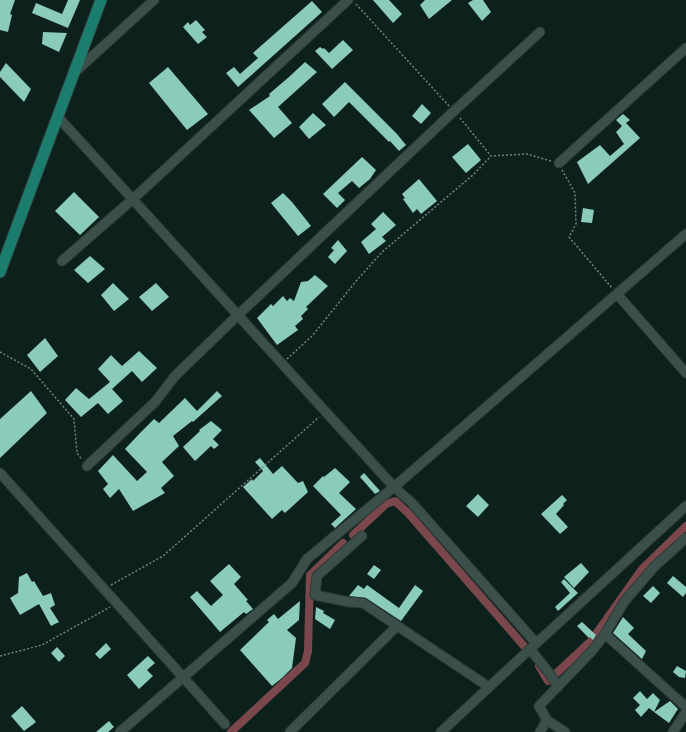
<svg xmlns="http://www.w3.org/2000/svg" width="686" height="732" viewBox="0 0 686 732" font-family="Rubik,sans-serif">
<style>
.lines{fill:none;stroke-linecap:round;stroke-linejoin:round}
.canal{stroke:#79474c;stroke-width:8}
.building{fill:#8bcbbc}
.minor-casing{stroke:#2e3936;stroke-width:11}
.major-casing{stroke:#2e3936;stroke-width:13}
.path{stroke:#73837f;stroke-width:1.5;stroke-dasharray:2 2;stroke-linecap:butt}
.minor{stroke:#3b504b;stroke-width:9}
.major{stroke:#1b7d6e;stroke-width:11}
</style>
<rect width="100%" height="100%" fill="#0d211c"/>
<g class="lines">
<!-- canal -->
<path class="canal" d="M353,535L386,504L395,501L408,513L524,646
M539,666L548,681L591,641L642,569L686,526
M231,732L305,663L308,651L310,575L343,543"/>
</g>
<!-- building -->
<path class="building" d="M0,0H15L10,14L12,15L8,32L0,30Z
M68,0H80L68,28L32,13L36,3L62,14Z
M373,0H389L402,14L393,23Z
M425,0H452L429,19L420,5Z
M473,0H483L491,12L482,21L468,3Z
M312,1L322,12L238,87L226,73L234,67L240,74L258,58L253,53Z
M196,20L205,30L202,32L207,37L198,44L183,27L188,22L190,25Z
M43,32L67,33L59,52L42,44Z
M343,40L353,50L332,69L315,51L320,47L323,49L324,48L329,53Z
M305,62L317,72L278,107L292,123L274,138L249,110L270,96L269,94L289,77Z
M6,63L31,89L24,102L0,77V72Z
M168,67L208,114L187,130L149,83Z
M345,82L397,134L406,145L399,151L390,141L389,142L349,102L334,117L322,104Z
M422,104L431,113L421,124L412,116Z
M313,113L326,125L309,139L299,127Z
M623,114L630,120L626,123L640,138L588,184L577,162L600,145L610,156L624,144L616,132L622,126L616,120Z
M468,144L481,160L466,173L452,157Z
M362,157L376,170L370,179L359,188L352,181L338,193L345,200L337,208L323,194Z
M419,179L437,201L421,214L417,209L413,213L403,199L405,198L402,194Z
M74,192L99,217L80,235L55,211Z
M283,193L292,202L311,226L298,236L271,203Z
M583,208L594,210L592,223L581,222Z
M383,212L396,225L382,237L386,241L369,254L361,242L376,229L371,224Z
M338,240L347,251L335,264L328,257L334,250L331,248Z
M90,256L105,269L88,283L74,270Z
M315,275L328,286L306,307L308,309L301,316L303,319L295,326L298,330L277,345L257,318L271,304L273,306L283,296L287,301L290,298L294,301L301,282L308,281Z
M113,283L129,299L114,311L101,295Z
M156,283L169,297L152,311L139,297Z
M45,338L58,356L40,372L27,355Z
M139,351L157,368L142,382L132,371L112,389L123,401L108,414L98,403L81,417L65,400L76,388L89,399L110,382L98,369L111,355L122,366Z
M31,391L47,413L0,458V419Z
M217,391L222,396L193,422L192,421L173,436L179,446L162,462L174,476L161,488L165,493L133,511L119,489L110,498L103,489L108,484L98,471L113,455L137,481L147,472L125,449L141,432L154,419L159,423L185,398L197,411Z
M211,421L222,430L213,439L219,445L214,449L211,446L195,461L183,447L200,431L199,430Z
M260,458L273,474L282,466L298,483L303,481L308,492L285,513L282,510L272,519L243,487L252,479L253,481L263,471L255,462Z
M335,468L350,482L339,493L356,509L335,528L331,524L341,515L313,486L323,476L324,477Z
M364,473L380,491L375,494L360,477Z
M478,494L489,505L478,517L466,506Z
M562,495L567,500L563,504L564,505L556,514L568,527L560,534L541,514Z
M581,563L589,572L574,588L564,577Z
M229,564L241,577L234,584L248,600L246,601L253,609L246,614L244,612L220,632L190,597L197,591L211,606L223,595L210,581Z
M374,565L381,570L374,579L367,574Z
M27,573L32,582L34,581L43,596L51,593L55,605L50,608L59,622L51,626L39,604L20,615L10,598L18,593L19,577Z
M673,576L686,587V593L683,597L667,583Z
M564,579L578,593L558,611L555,607L570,593L561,582Z
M358,585L364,589L367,585L399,608L415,585L423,591L401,621L366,598L349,596Z
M653,586L660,593L651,603L643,596Z
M300,601L299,620L287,630L296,638L292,668L282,678L272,686L240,650L269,622L267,620L274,614L278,619Z
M316,607L324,611L323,613L335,620L330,629L315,619Z
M623,617L634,628L628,634L646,651L642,659L613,633Z
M582,622L596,635L593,640L590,637L589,638L577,626Z
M106,643L111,649L100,659L95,654Z
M57,647L65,656L59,662L51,653Z
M148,656L155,663L147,670L153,676L139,689L127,675Z
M677,666L686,671L685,678L679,677L673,672Z
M640,691L647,699L653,693L660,700L654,712L649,708L641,717L635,710L640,705L633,698Z
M670,701L678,709L669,723L654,712Z
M22,706L36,722L24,731L11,716Z
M109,721L114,727L108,732H96Z"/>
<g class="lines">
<!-- minor casing -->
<g class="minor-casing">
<path id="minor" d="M74,73L154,0
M58,117L394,487L412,503L536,643
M559,163L686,48
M62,261L133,199L348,0
M617,294L686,373
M87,466L155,402L175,376L237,316L454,111L540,32
M0,473L225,724
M362,536L317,576L315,595L349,602L363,603L489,687
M605,634L686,707
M530,649L550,674L558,687
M120,732L292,583L307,559L394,487L686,234
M290,732L397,626
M441,732L517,661L686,506
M540,732L547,720
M565,732L547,720L539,706L592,651L605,634L624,602L654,567L686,538
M673,732L686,712"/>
</g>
<!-- major casing -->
<g class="major-casing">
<path id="major" d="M0,272L101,0"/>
</g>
<!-- path -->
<path class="path" d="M356,4L449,106
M460,118L491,156L527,154L551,161
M562,170L575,193L576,224L569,237L612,288
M0,352L31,369L74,419L77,453L82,460
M287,359L312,336L357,280L382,252L473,175L491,156
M111,585L163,556L319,417
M0,656L42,645L110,607"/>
<!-- minor -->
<use href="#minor" class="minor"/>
<!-- major -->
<use href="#major" class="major"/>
</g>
</svg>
